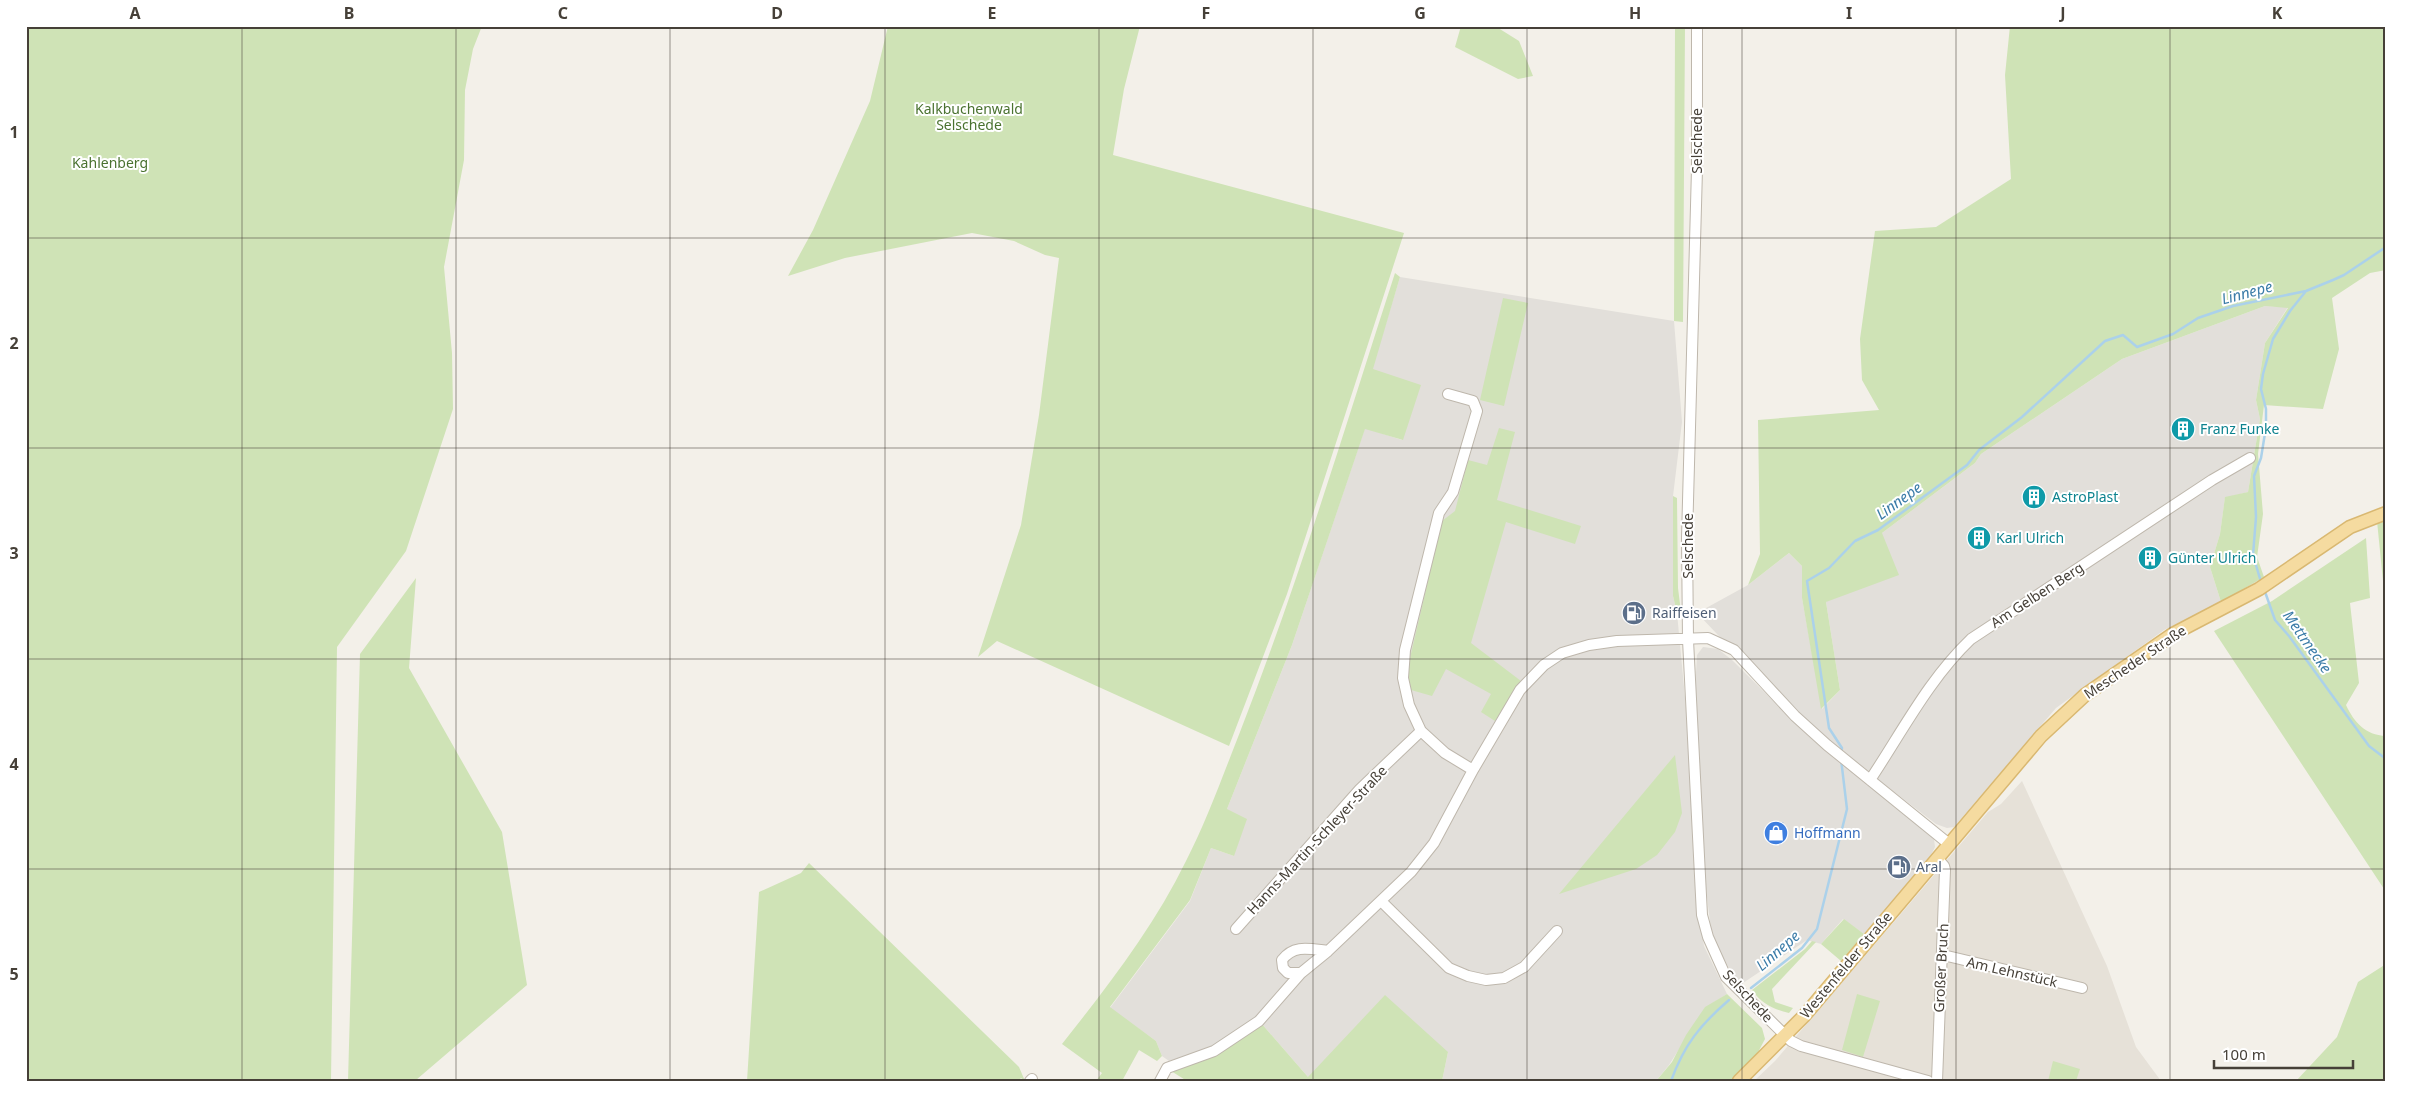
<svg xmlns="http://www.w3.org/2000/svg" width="2412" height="1107" viewBox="0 0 2412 1107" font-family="'Noto Sans',sans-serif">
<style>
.residential{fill:#e6e1d8}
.industrial{fill:#e2dfda}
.green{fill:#cfe3b6}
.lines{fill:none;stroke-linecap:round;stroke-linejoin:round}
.stream{stroke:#abd1ea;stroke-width:2.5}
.minor-casing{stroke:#beb7ac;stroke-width:12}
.major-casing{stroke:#d9b871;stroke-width:15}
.minor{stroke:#fff;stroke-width:10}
.major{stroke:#f5dba0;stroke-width:12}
.grid{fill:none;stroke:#464038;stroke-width:1;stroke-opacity:0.55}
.labels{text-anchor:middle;stroke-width:4;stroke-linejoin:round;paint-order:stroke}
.park-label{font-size:14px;fill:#4a7230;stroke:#fff}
.street-label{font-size:14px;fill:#464038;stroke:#fff}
.culture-label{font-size:14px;fill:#0d838f;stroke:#fff;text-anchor:start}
.service-label{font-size:14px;fill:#4e5e75;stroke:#fff;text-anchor:start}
.shop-label{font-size:14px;fill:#366cbe;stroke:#fff;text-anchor:start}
.water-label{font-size:15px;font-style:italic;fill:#3b7ca8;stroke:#fff}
.neatline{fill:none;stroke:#464038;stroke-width:2}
.grid-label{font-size:16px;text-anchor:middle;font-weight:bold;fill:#464038}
</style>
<rect width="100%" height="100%" fill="#f3f0e9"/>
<!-- residential -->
<path class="residential" d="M2022,781L2107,966L2136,1047L2161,1081H1754L1775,1061L1988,812L2001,804Z"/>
<!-- industrial -->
<path class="industrial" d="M1400,277L1674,321L1682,422L1673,496V596L1677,613L1686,708L1699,911L1704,946L1727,994L1705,1008L1669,1065L1656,1081H1442L1448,1052L1308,1077L1261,1023L1215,1047L1169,1061L1162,1056L1156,1041L1110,1008L1190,901L1211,848L1234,856L1227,809L1292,645L1365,428L1402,440L1372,369Z
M2265,306L2288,307L2265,343L2256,400L2260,419L2248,492L2225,498L2220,534L2210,567L2221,602L2164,630L2056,708L1954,827L1947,828L1936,824L1795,716L1697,613L1748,585L1789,553L1802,566V598L1822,709L1840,690L1826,602L1882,533L1975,463L1981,454L2122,359Z
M1703,647L1718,649L1732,660L1815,742L1927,831L1934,839L1935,847L1930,857L1864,934L1843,919L1821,944L1807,940L1740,985L1722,957L1711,930L1704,872L1695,691L1697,655Z"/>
<!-- green -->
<path class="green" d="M26,26H482L473,49L465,90L464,160L444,267L452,353L453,409L406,551L337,647L331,1081H26Z
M888,26H1140L1124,89L1113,155L1404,233L1287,594L1229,746L997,641L978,657L1021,525L1039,415L1059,258L1045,255L1014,241L972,233L845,258L788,276L813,230L870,101Z
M1461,26H1495L1519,41L1533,76L1518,79L1455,47Z
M1675,26H1685L1683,322L1674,321Z
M2010,26H2386V270L2370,273L2332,298L2339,349L2323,409L2264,405L2258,454L2263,514L2257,557L2264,577L2221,602L2210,567L2220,534L2225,497L2248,492L2260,419L2256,400L2265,343L2288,308L2265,306L2122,359L1981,454L1975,463L1882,533L1899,575L1826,602L1840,690L1821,709L1802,598V566L1789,553L1748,585L1760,554L1758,420L1879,410L1862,380L1860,339L1875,231L1936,227L2011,179L2005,75Z
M1395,273L1400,277L1373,369L1421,385L1403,440L1365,429L1292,645L1227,809L1247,819L1234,856L1211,848L1190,900L1110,1007L1156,1041L1162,1056L1157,1061L1139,1050L1122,1081H1096L1102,1073L1062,1044C1107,987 1154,927 1186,861C1207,820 1223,775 1240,732C1299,581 1345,427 1395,273Z
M1503,298L1528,303L1504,406L1480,400Z
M1499,428L1515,432L1497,500L1581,526L1575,544L1506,522L1471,643L1521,681L1495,721L1481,712L1491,694L1446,669L1432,696L1411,690L1406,675L1442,521L1455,511L1468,460L1487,465Z
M1673,496L1677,498L1678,588L1681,612L1677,613L1673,596Z
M2386,517V591H2384L2377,521Z
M2366,538L2370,598L2350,603L2359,683L2346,705C2354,722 2365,735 2386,736V892L2214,631L2272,601Z
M416,578L409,668L502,832L527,985L416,1080L348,1081L360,654Z
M1675,755L1682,813L1675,832L1657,855L1636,869L1559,894Z
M809,863L1019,1067L1025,1081L1021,1078L1018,1081H747L759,892L801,873Z
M1844,919L1864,934L1841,961L1821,944Z
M1812,941L1816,942L1772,989L1775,1002L1793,1008L1789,1013C1773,1009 1762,1004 1752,990L1805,949Z
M2386,964V1081H2296L2337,1037L2358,982Z
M1727,994L1762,1028L1765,1039L1755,1058L1731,1081H1656L1672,1062L1686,1035L1705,1007Z
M1857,994L1880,1001L1863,1057L1842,1050Z
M1385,995L1448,1052L1442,1081H1187L1171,1071L1261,1023L1308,1077Z
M2053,1061L2080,1069L2076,1081H2048Z"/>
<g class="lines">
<!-- stream -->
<path class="stream" d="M2261,582L2253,555L2256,517L2254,476L2261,458L2266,427V409L2261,389L2263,374L2273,339L2290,311L2306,291
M2264,589L2275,620L2289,636L2369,746L2386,759
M1841,754L1842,748L1829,728L1807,581L1829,568L1855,541L1878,530L1967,465L1979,450L2022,417L2105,341L2123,335L2137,347L2173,334L2198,318L2233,306L2306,291L2333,280L2344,275L2386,247
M1751,988L1802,948L1817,929L1847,809L1841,759
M1671,1081C1684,1045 1700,1025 1729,1000"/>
<!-- minor casing -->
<g class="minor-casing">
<path id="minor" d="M1697,26V169L1687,538L1688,640L1702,915L1708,937L1726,977L1791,1041L1801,1046L1928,1081
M1448,394L1473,401L1477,411L1453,492L1439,513L1405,650L1403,678L1409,705L1421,731L1445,753L1473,770
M1870,780C1902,732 1929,679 1971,639L2212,480L2250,458
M1937,858L1944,866L1945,870L1937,1081
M1381,901L1449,968L1468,976L1486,980L1504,978L1524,967L1557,931
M1236,929L1360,789L1421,731
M1943,955L2082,988
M1301,973H1288L1283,968L1282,960C1294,944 1310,949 1328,951
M1030,1081L1032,1079
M1160,1081L1167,1068L1214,1051L1259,1021L1301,973L1328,951L1411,872L1434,843L1473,770L1520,690L1544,665L1562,653L1589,645L1617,641L1708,638L1734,650L1795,716L1827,745L1949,844"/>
</g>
<!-- major casing -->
<g class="major-casing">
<path id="major" d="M1739,1081L1804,1016L2041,736L2085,695L2173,634L2259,589L2350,527L2386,513"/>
</g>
<!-- minor -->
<use href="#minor" class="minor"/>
<!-- major -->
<use href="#major" class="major"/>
</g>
<!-- grid -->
<path class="grid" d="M242,26V1081M456,26V1081M670,26V1081M885,26V1081M1099,26V1081M1313,26V1081M1527,26V1081M1742,26V1081M1956,26V1081M2170,26V1081M26,238H2386M26,448H2386M26,659H2386M26,869H2386"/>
<!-- icons -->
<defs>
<g id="building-disc" transform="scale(1.25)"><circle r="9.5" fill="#0f9aa8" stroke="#fff"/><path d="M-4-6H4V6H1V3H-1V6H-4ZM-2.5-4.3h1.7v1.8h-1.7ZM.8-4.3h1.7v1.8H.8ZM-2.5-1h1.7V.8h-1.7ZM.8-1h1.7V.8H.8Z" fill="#fff"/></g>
<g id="fuel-disc" transform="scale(1.25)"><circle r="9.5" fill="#5c6f8a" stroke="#fff"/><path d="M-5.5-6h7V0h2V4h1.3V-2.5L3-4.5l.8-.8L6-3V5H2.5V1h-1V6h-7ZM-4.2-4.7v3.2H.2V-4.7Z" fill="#fff"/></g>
<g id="shop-disc" transform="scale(1.25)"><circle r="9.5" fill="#3f7fe0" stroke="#fff"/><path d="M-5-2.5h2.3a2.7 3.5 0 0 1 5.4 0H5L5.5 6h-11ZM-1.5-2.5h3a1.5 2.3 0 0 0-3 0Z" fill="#fff"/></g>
</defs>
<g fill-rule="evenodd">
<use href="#building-disc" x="2183" y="429"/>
<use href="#building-disc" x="2034" y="497"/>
<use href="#building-disc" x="1979" y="538"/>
<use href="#building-disc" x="2150" y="558"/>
<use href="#fuel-disc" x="1634" y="613"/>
<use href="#shop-disc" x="1776" y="833"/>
<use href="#fuel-disc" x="1899" y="867"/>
</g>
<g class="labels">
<!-- park labels -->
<g class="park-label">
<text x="969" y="114">Kalkbuchenwald<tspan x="969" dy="16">Selschede</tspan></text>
<text x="110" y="168">Kahlenberg</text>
</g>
<!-- street labels -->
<g class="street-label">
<text transform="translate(1697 141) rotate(-90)" y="5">Selschede</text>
<text transform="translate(1688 546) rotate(-90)" y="5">Selschede</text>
<text transform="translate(2037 595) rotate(-33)" y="5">Am Gelben Berg</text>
<text transform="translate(2135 662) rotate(-34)" y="5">Mescheder Straße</text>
<text transform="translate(1317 840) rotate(-47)" y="5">Hanns-Martin-Schleyer-Straße</text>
<text transform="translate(1846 965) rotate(-50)" y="5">Westenfelder Straße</text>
<text transform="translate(1941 968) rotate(-87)" y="5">Großer Bruch</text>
<text transform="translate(2012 972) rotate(13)" y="5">Am Lehnstück</text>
<text transform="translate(1748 996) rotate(47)" y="5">Selschede</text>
</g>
<!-- culture labels -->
<g class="culture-label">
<text x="2200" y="434">Franz Funke</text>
<text x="2052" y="502">AstroPlast</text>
<text x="1996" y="543">Karl Ulrich</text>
<text x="2168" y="563">Günter Ulrich</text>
</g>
<!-- service labels -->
<g class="service-label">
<text x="1652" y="618">Raiffeisen</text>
<text x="1916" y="872">Aral</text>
</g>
<!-- shop labels -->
<g class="shop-label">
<text x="1794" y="838">Hoffmann</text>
</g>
<!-- water labels -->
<g class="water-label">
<text transform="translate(2247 293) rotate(-15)" y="5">Linnepe</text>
<text transform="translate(1899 501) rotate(-36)" y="5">Linnepe</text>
<text transform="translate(2307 642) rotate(55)" y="5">Mettmecke</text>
<text transform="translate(1778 951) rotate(-41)" y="5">Linnepe</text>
</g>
</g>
<!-- border -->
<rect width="2412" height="1107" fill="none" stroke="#ffffff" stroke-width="55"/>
<!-- scale -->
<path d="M2214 1060v8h139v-8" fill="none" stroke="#464038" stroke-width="2.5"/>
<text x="2222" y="1060" font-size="15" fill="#464038" stroke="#ffffff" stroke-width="4" paint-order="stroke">100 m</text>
<rect x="28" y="28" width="2356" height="1052" class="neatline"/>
<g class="grid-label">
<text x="135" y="19">A</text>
<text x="349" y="19">B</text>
<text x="563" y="19">C</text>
<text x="777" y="19">D</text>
<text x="992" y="19">E</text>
<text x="1206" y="19">F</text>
<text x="1420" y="19">G</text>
<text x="1635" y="19">H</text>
<text x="1849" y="19">I</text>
<text x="2063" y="19">J</text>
<text x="2277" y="19">K</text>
<text x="14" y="138">1</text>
<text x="14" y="349">2</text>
<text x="14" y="559">3</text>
<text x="14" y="770">4</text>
<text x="14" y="980">5</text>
</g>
</svg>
